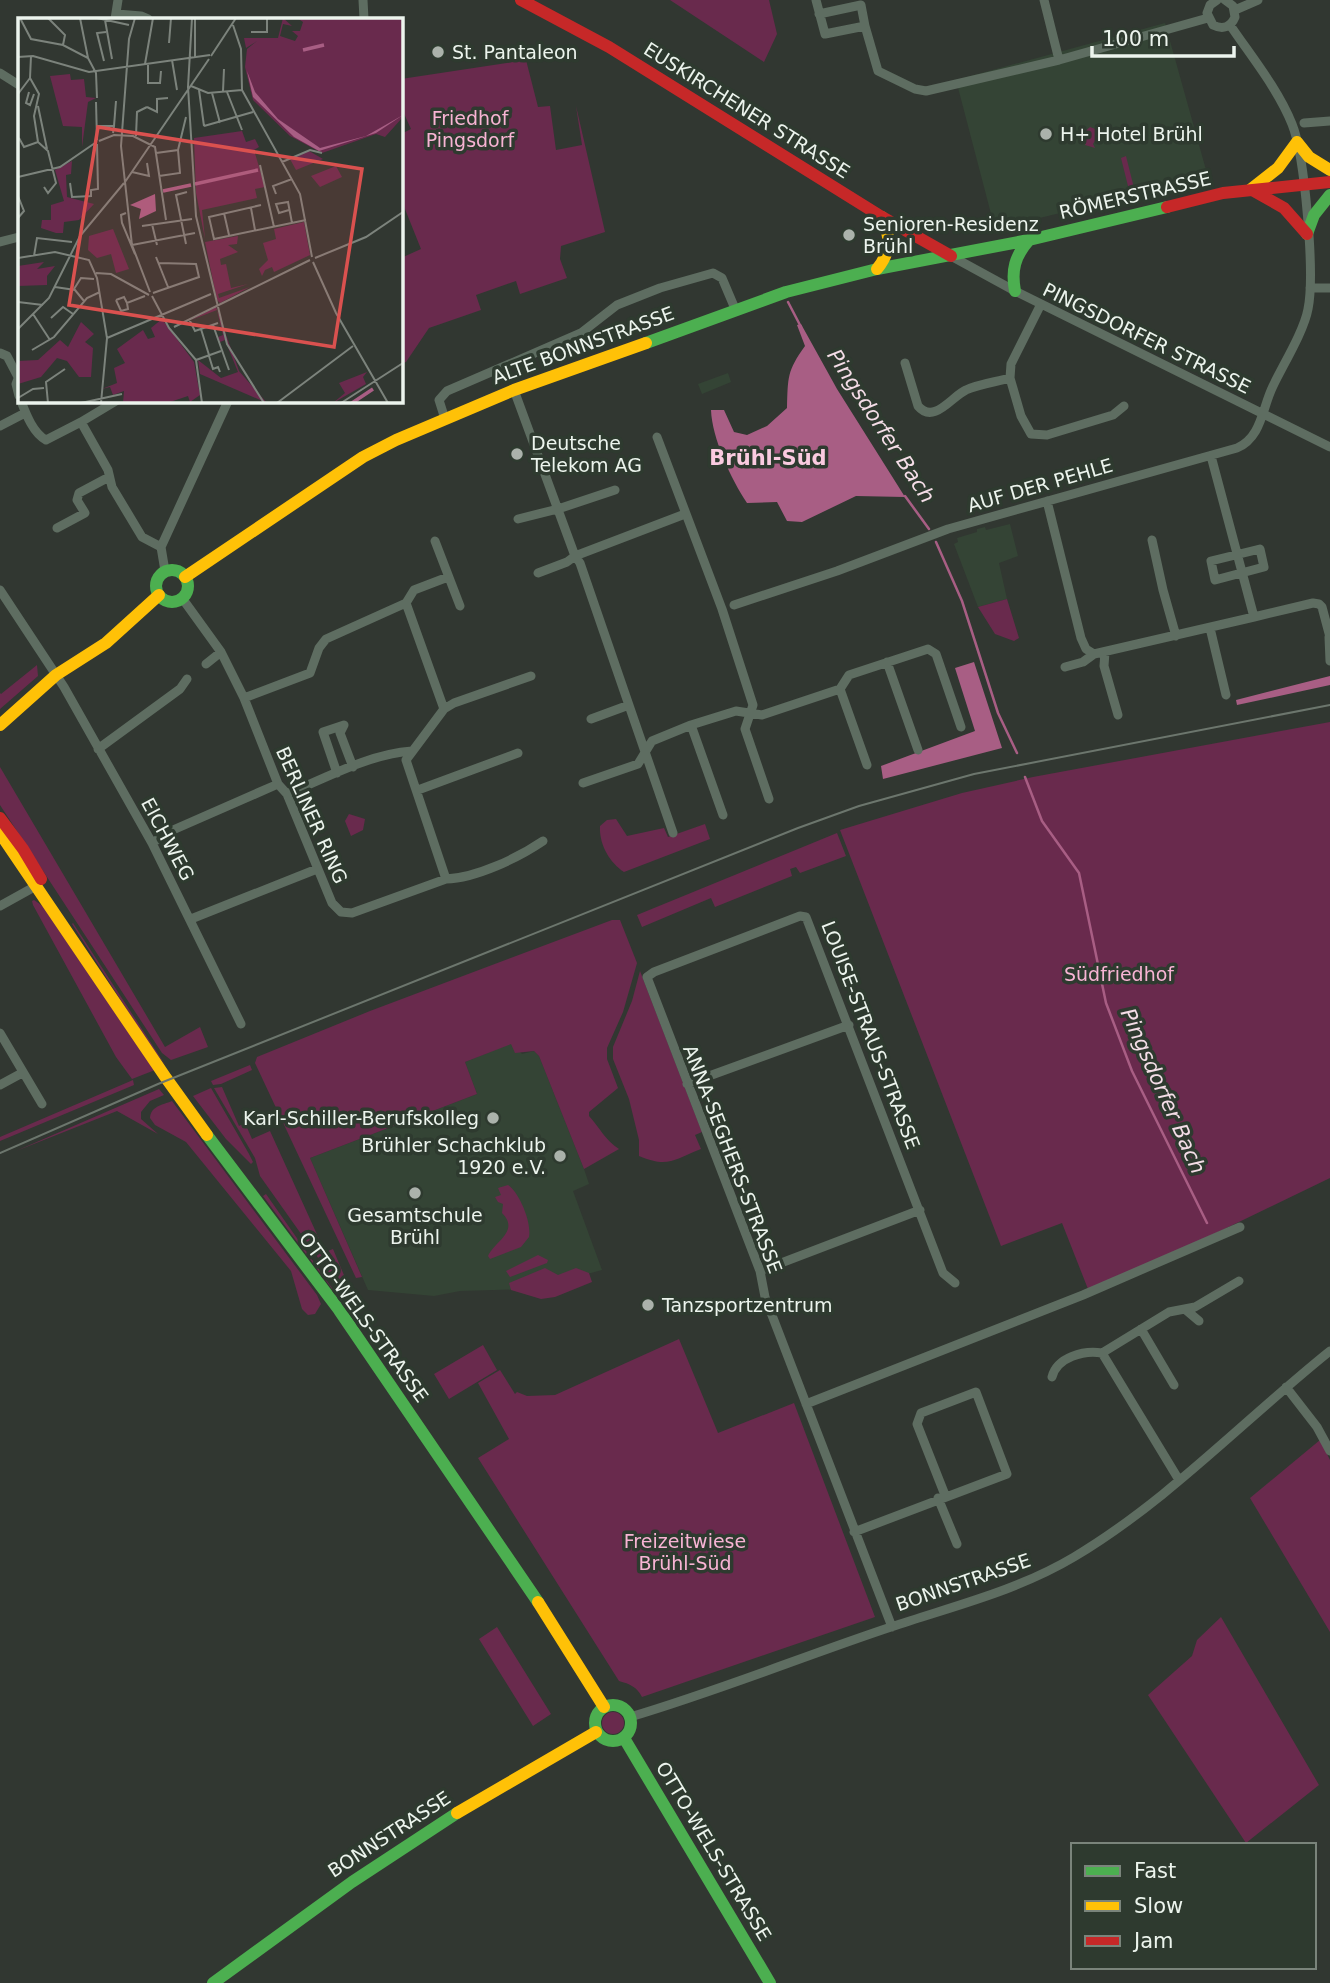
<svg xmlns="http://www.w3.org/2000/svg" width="1330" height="1983" viewBox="0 0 1330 1983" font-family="'DejaVu Sans',sans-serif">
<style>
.built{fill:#344435}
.green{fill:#692a4d}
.water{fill:#a85e84}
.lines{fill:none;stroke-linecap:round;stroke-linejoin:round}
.stream{stroke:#a85e84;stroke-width:2.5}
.street{stroke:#5e6d61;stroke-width:9}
.fast{stroke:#4caf50;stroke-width:12}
.slow{stroke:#ffc107;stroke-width:12}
.jam{stroke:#c62828;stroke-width:12}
.tram{stroke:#6c766d;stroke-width:2}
.poi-dot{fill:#abb2ab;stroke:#2e3a2f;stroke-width:2.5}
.labels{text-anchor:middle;stroke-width:7;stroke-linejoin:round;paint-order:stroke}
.poi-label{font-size:19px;fill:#ecf4ed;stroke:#2e3a2f;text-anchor:start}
.street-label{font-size:19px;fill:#ecf4ed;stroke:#2e3a2f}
.park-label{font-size:19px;fill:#f8b4d4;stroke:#2e3a2f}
.water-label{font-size:21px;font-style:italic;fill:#f4dde7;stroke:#2e3a2f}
.neighbourhood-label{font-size:21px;font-weight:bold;fill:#facbe0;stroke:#2e3a2f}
.inset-river{fill:none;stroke:#a85e84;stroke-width:3.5}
.inset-road{fill:none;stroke:#7c837c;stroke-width:2}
.view{fill:#da514f;fill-opacity:0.15;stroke:#da514f;stroke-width:3.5}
.inset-edge{fill:none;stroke:#ecf4ed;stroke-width:3.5}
</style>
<rect width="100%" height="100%" fill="#313731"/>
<!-- built -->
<path class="built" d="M1165,23L1208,177L995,229L956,80Z
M728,373L731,382L702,394L698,384Z
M1010,524L1018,556L999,563L1007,599L978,607L954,544L958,542L957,538L977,532V529L985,527L986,530Z
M512,1043L522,1054L534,1051L539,1056L584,1169L589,1184L573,1191L602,1270L532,1289L460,1291L434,1296L368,1290L310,1158L477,1094L465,1062Z"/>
<!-- green -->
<path class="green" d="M670,0H769L777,34L764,62Z
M526,60L538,107L550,106L556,150L582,145L576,106L605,232L561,246L560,259L567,278L520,294L516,281L476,295L481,310L429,328L406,362L401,364V258L421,249L401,199V134L411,129L401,107V79Z
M1090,127L1098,130L1099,136L1102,138L1100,141L1096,139L1093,144L1095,148L1085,145L1086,142L1082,140L1085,136L1082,134Z
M1126,156L1135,192L1130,194L1121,158Z
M1007,599L1019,638L1014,641L995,634L978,607Z
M37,665L38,676L0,709V693L1,694Z
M1330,722V1178L1212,1235L1088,1289L1062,1223L1001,1246L840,830L962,793L1033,777Z
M0,767L165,1047L200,1027L208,1047L171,1060L162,1053L0,805Z
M349,814L365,819L363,830L351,836L345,821Z
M616,819L627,836L664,828L668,837L705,824L710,839L624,872C609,862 599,844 600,826L607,820Z
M837,833L846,856L800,873L796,867L790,869L792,876L715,907L711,898L642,927L637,915Z
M34,900L44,907L155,1070L132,1079L116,1057L33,905L32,901Z
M612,920H620L637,963L623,1012L607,1048V1059L618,1088L589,1112V1116C600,1128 605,1140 619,1149L584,1169L539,1056L534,1051L515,1053L511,1044L465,1062L477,1094L310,1158L362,1277L356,1278L255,1063L257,1057L370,1011Z
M73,923L166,1066L147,1041L72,924Z
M640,971L702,1132L695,1135L701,1149C673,1160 668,1168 639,1156V1140L629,1099L613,1059V1047L632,1001Z
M250,1065L252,1070L221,1084L213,1085L211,1081Z
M133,1080L134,1085L0,1141V1137Z
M222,1087L239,1126L245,1123L252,1139L270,1131L325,1252L333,1249L351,1292L343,1293L260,1176L255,1158L214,1088Z
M211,1088L249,1154L253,1162L251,1164L226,1139L193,1096Z
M159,1089L164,1095L150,1101L141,1112V1119L158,1134L117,1111L16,1151Z
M172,1101L317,1295L321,1304L315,1314L308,1315L302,1309L291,1271L186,1142L155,1125L150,1118C151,1106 162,1105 172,1101Z
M508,1185C518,1191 532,1221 529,1237L521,1247L490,1259L488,1256C495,1241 520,1231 502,1213L503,1204L498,1202L495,1197L501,1195L498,1188Z
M266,1194L341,1301L263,1196Z
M538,1255L548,1260L547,1263L510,1277L506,1271Z
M545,1268L558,1275L576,1268L589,1273L592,1282L555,1297L541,1299L511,1290L509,1283Z
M679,1339L718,1433L794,1403L875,1617L642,1697C637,1687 630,1684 619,1681L478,1458L509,1439L478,1383L500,1370L515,1394L517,1392L527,1396L555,1395Z
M483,1345L497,1370L449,1399L434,1374Z
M1320,1440L1330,1460V1632L1250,1498Z
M1221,1617L1319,1785L1246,1843L1148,1695L1192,1656L1197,1640Z
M497,1627L551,1714L533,1726L479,1639Z
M602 1723a11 11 0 1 1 22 0a11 11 0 1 1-22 0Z"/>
<!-- water -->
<path class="water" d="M801,324L837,389L905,497L856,496L802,522L787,521L777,502L747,503C731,479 712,438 711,410H724L734,432L747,435L767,426L787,408C788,377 787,371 805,346L797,325Z
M974,662L1002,748L883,779L881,766L975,731L955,668Z
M1330,676V685L1237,705L1236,700Z"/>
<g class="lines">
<!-- stream -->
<path class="stream" d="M788,302L801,327
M905,496L929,529
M936,542L962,601L998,713L1017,753
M1025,777L1042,821L1079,873L1106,1003L1132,1071L1207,1223"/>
<!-- street -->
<path class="street" d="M363,0L364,19
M816,0L825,34L865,26L878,71L915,89L926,91L1059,60L1208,18
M1044,0L1059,60
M1217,0L1210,5L1207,13L1213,25C1223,30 1231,27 1235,17L1233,6L1225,0
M1235,10L1258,0
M117,14L141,16L148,19
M819,14L861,5L865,26
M115,19L118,0
M0,73L19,85
M1304,123L1330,121
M0,242L19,237
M951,256L1015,291L1330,447
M1310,288H1330
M1041,304L1011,364L1010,378L1021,416L1031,434L1047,435L1113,415L1124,406
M0,353L7,356L18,377
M905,363L918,406C934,425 952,396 966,390C979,384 996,382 1010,378
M19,376L16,384L19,396
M514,390L575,556L580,563L673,833
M21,401C26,414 33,433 46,440L81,422
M116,401L81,422L108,470L112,487L142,537L161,547
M445,419L439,400L447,391L581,333L617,305L660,288L713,273L722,278L736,311
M0,426L25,413
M657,437L722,609L753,705L745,729L769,799
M1211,456L1254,617L1313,603L1319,604L1322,607L1330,637
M1047,501L1081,638L1086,649L1094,654L1254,617
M518,519L558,509L615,490
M57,528L85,513L77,500L79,493L109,477
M1152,540L1163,590L1176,636
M435,541L460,606
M1260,549L1264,567L1215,580L1211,561Z
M165,571L161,547L228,401
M538,573L567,562L575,556L685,514
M0,590L64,687L152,843L241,1024
M182,598L221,652L244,698L278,784L287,794L332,903L341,912L352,913L446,879L406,760L444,709L406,603
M734,605L837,571L948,529L1237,448C1262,437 1262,408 1273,386C1283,365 1304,331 1308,309C1315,275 1305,156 1292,124C1278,89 1251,56 1230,25
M1210,628L1226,695
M1329,637L1330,661
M1105,652L1104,666L1118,715
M887,662L918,750
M206,664L221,652
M1065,667L1083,662L1094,654
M840,689L867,765
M244,698L310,673L319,648L326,639L406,603L414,590L448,577
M444,709L454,703L531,676
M591,719L629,705
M344,725L340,733L353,767
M691,725L723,815
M98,749L180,689L187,679
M337,773L323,732L344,725
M583,783L638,764L652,741L691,725L736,711L762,715L840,689L849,675L928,649L936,654L961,727
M418,790L518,753
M287,794C326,778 369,754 412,751
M152,843L173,830L278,784
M446,879C476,878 518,858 543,841
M0,906L36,886
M191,919L317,869
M0,1033L42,1104
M687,1084L849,1025
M0,1085L22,1073
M760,1271L920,1210
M1186,1310L1199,1321
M1141,1329L1174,1385
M1102,1353L1169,1312L1195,1307L1239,1281
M1052,1377C1057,1357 1084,1350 1102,1353L1179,1480
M1286,1387L1317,1427L1330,1451
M806,1404L1083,1295L1240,1227
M938,1498L957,1544
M854,1532L1007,1474L976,1392L921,1413L917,1424L945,1495
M892,1627L765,1297L760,1271L647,977L654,972L800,916L806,917L943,1273L955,1283
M630,1717C718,1691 804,1656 891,1627C953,1606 1017,1591 1074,1557C1168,1501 1245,1419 1330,1351"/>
<!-- fast -->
<path class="fast" d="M1307,234L1314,215L1330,195
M1015,291C1011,270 1015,256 1029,240
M646,343L786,292L877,269L1029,240L1167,207
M156 586a16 16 0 1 1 32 0a16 16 0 1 1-32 0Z
M207,1135L339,1310L538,1602
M595 1723a18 18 0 1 1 36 0a18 18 0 1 1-36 0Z
M624,1738L770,1983
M213,1983L352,1882L457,1813"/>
<!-- slow -->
<path class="slow" d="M1250,190L1278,168L1297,142L1309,157L1330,170
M877,269C891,252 891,237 882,217
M185,577L363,457L396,440L514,390L646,343
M0,725L56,675L106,643L159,595
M0,833L166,1078L207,1135
M538,1602L604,1707
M457,1813L596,1732"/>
<!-- jam -->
<path class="jam" d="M521,0L609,47L882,217L951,256
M1254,191L1284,208L1307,234
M1167,207L1223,193L1330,182
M0,818L23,849L41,879"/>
<!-- tram -->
<path class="tram" d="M0,1153L158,1084L798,828L859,806L974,774L1330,705"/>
</g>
<!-- markers -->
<g class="poi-dot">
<circle cx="438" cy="52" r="7"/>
<circle cx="1046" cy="134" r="7"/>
<circle cx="849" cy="235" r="7"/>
<circle cx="517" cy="454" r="7"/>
<circle cx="493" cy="1118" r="7"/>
<circle cx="560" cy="1156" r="7"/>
<circle cx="415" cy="1193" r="7"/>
<circle cx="648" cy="1305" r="7"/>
</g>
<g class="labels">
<!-- poi labels -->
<g class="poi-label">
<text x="452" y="59">St. Pantaleon</text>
<text x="1060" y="141">H+ Hotel Brühl</text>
<text x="863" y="231">Senioren-Residenz<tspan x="863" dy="22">Brühl</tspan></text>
<text x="531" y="450">Deutsche<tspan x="531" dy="22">Telekom AG</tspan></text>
<text x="479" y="1125" text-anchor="end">Karl-Schiller-Berufskolleg</text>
<text x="546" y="1152" text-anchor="end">Brühler Schachklub<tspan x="546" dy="22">1920 e.V.</tspan></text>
<text x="415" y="1222" text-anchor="middle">Gesamtschule<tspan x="415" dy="22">Brühl</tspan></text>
<text x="662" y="1312">Tanzsportzentrum</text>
</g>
<!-- street labels -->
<g class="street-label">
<text transform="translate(747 110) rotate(32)" y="7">EUSKIRCHENER STRASSE</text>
<text transform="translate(1135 195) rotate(-13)" y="7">RÖMERSTRASSE</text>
<text transform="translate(1147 338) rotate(26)" y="7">PINGSDORFER STRASSE</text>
<text transform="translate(583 345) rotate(-20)" y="7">ALTE BONNSTRASSE</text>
<text transform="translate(1040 485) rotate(-16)" y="7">AUF DER PEHLE</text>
<text transform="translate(312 815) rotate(66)" y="7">BERLINER RING</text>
<text transform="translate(168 839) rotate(62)" y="7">EICHWEG</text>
<text transform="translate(871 1035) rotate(69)" y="7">LOUISE-STRAUS-STRASSE</text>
<text transform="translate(733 1159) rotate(69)" y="7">ANNA-SEGHERS-STRASSE</text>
<text transform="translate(364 1317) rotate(54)" y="7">OTTO-WELS-STRASSE</text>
<text transform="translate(963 1582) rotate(-19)" y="7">BONNSTRASSE</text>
<text transform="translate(389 1834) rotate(-33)" y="7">BONNSTRASSE</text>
<text transform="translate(714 1851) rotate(59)" y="7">OTTO-WELS-STRASSE</text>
</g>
<!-- park labels -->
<g class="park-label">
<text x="470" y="125">Friedhof<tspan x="470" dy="22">Pingsdorf</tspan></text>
<text x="1119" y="981">Südfriedhof</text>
<text x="685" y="1548">Freizeitwiese<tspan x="685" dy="22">Brühl-Süd</tspan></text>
</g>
<!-- water labels -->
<g class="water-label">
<text transform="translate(881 426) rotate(57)" y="7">Pingsdorfer Bach</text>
<text transform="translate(1163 1091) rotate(66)" y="7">Pingsdorfer Bach</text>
</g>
<!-- neighbourhood labels -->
<g class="neighbourhood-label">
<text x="768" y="465">Brühl-Süd</text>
</g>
</g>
<!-- overview -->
<g transform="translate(18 18)">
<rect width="385" height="385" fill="#313731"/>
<path d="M265,0L274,8L265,6L262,18L277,23L280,18L274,13H282L285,4L279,0H385V99L367,119L358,116L304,135L272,118L235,82L227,49L229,31L239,23L228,30L226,20H260ZM52,56L53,62L66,61L68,79L78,80L70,84L64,129V109L45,108L32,58ZM224,113L228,124L237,121L241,129L236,132L247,169L237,171L239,180L184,192L187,221L178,175L176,120ZM291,133L305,141L278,152L272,141ZM54,143L53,156L48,157L49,179L76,186L61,202L46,204L45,215H38L23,210L24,202H33V187L46,183L37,152ZM318,148L324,159L302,169L293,158ZM286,204L292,237L256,254L254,249L247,252L244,258L241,251L250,242L245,225L258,221L256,211ZM95,211L111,251L98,255L93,236L79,240L70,232L71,218ZM220,218L219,226L210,227L220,234L202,241L203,247L208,246L213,270L230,266L200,276L201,280L232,269L202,285L199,282L187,224ZM26,244L19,251L37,248L29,258V267L0,268V248ZM198,289L221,353L249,385L182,356L180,342L203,360L220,354L207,322L202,324L200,319L205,317L199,292L173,302ZM144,301L176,344L182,377L172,384L170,378L149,385H105L106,373L95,377L92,369L84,371L99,365L96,350L107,345L99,331L125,312L130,321L137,319L133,310ZM63,304L76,316L67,324L75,330L73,359H61L49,343L39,340L23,359L0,366V343L20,342L42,322L50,329ZM349,354L345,359L348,366L315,385L327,375L321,365Z" fill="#692a4d"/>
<path d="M229,53L237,74L260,101L302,130L348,118L385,97L358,115L301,133L276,119L235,79ZM137,176L138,193L121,201L123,191L112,187Z" fill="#a85e84"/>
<path class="inset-river" d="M285,32L306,27M177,166L240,152M145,173L173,167M334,385L355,371"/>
<path class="inset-road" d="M2,0L13,21L45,27L70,40L78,55L79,80M30,0L47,17L45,27M62,0L70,40M79,0L111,7M117,0L111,21L103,128L114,227L132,274M174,0L170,69L178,198L209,326L246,385M87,2L94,41M215,7L223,31L224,72L282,176L294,239M233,14H249V0M151,25L153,0M193,38L218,0M0,39L15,38L71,54L192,37M177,39V0M154,42L159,72M86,43L79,15L88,14M127,46L135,0M130,46V65H142L143,53M12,60L21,76L16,98L20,124L30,133L38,165L30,175L26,169M173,68L190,75L224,72M181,72L186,108M205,73L206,51M11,74L8,85L12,87L16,76M209,74L224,112M194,75L202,105M0,76L12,60L13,38M78,84L79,122M20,88L29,131M129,89L139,94V81L150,80M78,108H96L95,115M96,108L98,83M186,108L235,94M118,118L119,94L129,89M1,120L6,129L20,124M81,123L96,117L115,118L137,129L148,202M138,135L160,132L168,99M264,144L292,132L304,135M242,147L256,209M114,154L131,158L129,145M141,158L162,155L160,132M0,159L42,149L77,125M107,164L191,41M52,165L54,179L73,178V172L80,171L79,126M258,176L255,168L274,161M0,178L6,193L0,200M243,187L191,199L196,221L288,202M233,190L237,212M271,192L261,195L258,186L270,184L274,205M108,195L103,197L104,205L117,236M206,195L211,217M134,206L139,227M124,208L174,201M168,226L158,177L169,174M114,227L177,215M16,238L19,220L54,224M138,239L150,269M0,240L37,234L71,242L79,260L89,320L83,385M297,240L348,219L385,194M295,244L318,295L370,385M78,255L93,256L131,277M37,269L57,272L66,283M56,271L63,260L76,261M135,275L181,259L178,246L141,245M134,278L151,310L178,342L184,385M98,282L106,279L109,285L127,278M98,282L103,293L110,291L109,285M0,284L25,287M15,296L32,322M33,300L45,289L55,296M171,301L177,313L200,305M195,307L211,352M156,309L292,242M0,311L31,280L62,218L106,165M183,311L191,337M89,320L193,276M14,332L36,319L69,280L82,274M191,338L195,351L200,349L202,354M178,342L203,333M0,380L15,371L26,370M30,385L28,364L47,351M63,385L104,376M259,385L335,328M323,385L385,345"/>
<path class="view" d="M80,109L344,151L316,329L51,287Z"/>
<rect width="385" height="385" class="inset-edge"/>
</g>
<!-- legend -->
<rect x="1071" y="1843" width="245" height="126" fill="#2e3a2f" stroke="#7a847b" stroke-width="2"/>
<rect x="1085" y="1866" width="35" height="10" fill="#4caf50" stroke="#7a847b" stroke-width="2"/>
<text x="1134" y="1878" font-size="21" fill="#ecf4ed">Fast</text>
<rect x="1085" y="1901" width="35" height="10" fill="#ffc107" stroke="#7a847b" stroke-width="2"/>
<text x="1134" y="1913" font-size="21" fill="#ecf4ed">Slow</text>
<rect x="1085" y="1936" width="35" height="10" fill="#c62828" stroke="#7a847b" stroke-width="2"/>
<text x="1134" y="1948" font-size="21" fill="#ecf4ed">Jam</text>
<!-- scale -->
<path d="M1092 46v10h142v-10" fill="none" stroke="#ecf4ed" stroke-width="3.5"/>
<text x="1102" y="46" font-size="21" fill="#ecf4ed" stroke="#2e3a2f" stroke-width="5" paint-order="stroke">100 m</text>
</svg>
